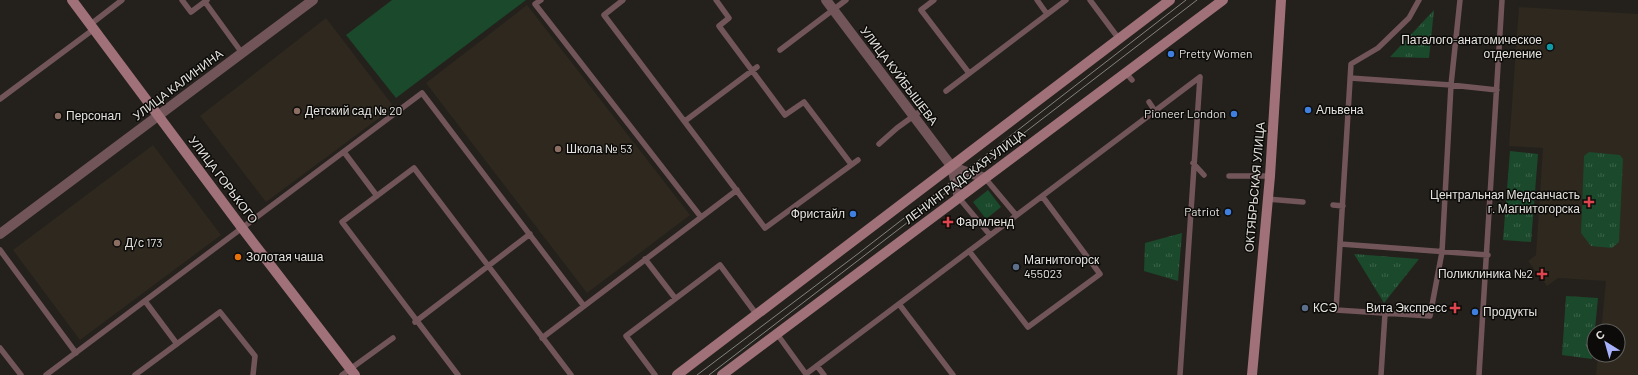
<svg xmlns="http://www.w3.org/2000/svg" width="1638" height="375" viewBox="0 0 1638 375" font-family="Barlow,sans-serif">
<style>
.built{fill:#2e281e}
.grass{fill:url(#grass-tufts)}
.pitch{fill:#1a492b}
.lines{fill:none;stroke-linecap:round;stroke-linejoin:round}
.lane{stroke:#725559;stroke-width:5.5}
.street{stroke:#725559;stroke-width:10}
.secondary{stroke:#a07178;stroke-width:10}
.tram{stroke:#84827d;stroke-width:1}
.culture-dot{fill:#0f9aa8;stroke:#0c0b09;stroke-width:1.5}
.shop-dot{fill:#3f7fe0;stroke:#0c0b09;stroke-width:1.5}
.education-dot{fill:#8d6e63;stroke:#0c0b09;stroke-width:1.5}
.health-dot{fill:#e0444e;stroke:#0c0b09;stroke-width:1.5}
.food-dot{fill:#e8710a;stroke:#0c0b09;stroke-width:1.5}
.service-dot{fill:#5c6f8a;stroke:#0c0b09;stroke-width:1.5}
.labels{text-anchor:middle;stroke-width:3;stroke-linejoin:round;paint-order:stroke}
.poi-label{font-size:12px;fill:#e5e3df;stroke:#0c0b09;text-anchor:start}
.street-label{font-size:12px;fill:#e5e3df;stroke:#0c0b09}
</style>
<defs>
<pattern id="grass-tufts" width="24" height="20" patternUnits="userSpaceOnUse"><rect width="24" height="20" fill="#1a492b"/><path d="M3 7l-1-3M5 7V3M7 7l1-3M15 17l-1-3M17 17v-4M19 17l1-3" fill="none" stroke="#3b6349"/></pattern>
</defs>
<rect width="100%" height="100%" fill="#24211c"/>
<!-- built -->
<path class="built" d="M527,5L690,215L587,293L426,83Z
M1519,7L1638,14V375H1596L1598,355H1618V331H1601L1606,281L1558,278L1547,286L1528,261L1536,255L1543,148L1509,146Z
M326,18L394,107L266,202L200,116Z
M153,145L221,235L80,340L13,250Z"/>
<!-- grass -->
<path class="grass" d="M1434,10L1429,58L1390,57Z
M1510,151L1538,154L1531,242L1503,240Z
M1589,152L1620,155L1623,159L1619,242L1612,248L1591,246L1581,233L1584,156Z
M988,190L1001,207L986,219L973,202Z
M1182,233L1178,281L1144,271L1145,243Z
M1354,254L1419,259L1384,303Z
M1566,296L1598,298L1592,359L1562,355Z"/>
<!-- pitch -->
<path class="pitch" d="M392,0H526L396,98L346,35Z"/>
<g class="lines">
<!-- lane -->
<path class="lane" d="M182,0L191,12L207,0
M541,0L535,4L701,217
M623,0L604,15L765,228L858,160
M716,0L729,18L719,26L785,115L804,102L851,164
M934,0L921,10L969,73
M1037,0L1047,14
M1090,0L1119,39
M1419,0L1409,18L1378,48L1351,64L1336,310L1430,316L1442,252L1451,85L1460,0
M205,2L242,53
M91,24L122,0
M780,50L846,0
M1126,73L1132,80
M1350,78L1451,85L1497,90
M946,91L1066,0
M0,99L94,29
M1149,102L1155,111
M685,121L757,67
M879,144L897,128L926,107
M344,152L377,196
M1193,163L1204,175
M1229,176H1270
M985,178L1016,215
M959,198L990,235
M1268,199L1303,202
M1333,205L1343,206
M1340,244L1488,255
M0,250L76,353
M969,251L1028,327L1100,274L1042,196
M645,259L675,298
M145,301L177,344
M899,304L953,375
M415,322L530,234
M777,334L806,374L1200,77
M542,338L737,190
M0,348L21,375
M817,366L824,375
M46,375L422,93L584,306
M135,375L220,312L255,356L253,375
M342,375L393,338
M458,375L342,222L414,168L571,375
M655,375L626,336L720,265L757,315
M1180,375L1200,77
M1381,375L1385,314
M1479,375L1502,0"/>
<!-- street -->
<path class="street" d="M826,0L952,167L959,198
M952,167L985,178
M0,234L313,0"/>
<!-- secondary -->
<path class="secondary" d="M72,0L242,228L355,375
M677,375L1170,0
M722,375L1223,0
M1252,375L1270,176L1281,0"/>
<!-- tram -->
<path class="tram" d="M697,375L859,253L1186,0
M709,375L1197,0"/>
</g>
<!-- markers -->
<circle class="culture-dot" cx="1550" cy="47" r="4"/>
<g class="shop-dot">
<circle cx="1171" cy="54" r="4"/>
<circle cx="1308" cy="110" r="4"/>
<circle cx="1234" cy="114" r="4"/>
<circle cx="1228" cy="212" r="4"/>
<circle cx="853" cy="214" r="4"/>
<circle cx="1475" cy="312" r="4"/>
</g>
<g class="education-dot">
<circle cx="297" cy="111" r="4"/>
<circle cx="58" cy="116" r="4"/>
<circle cx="558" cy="149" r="4"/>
<circle cx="117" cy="243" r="4"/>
</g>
<g class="health-dot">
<path d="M1587 196h4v4h4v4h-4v4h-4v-4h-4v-4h4z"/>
<path d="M946 216h4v4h4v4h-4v4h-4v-4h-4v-4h4z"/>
<path d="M1540 268h4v4h4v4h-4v4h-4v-4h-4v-4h4z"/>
<path d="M1453 302h4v4h4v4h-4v4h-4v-4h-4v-4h4z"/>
</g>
<circle class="food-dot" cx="238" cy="257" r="4"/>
<g class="service-dot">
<circle cx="1016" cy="267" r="4"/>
<circle cx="1305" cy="308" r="4"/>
</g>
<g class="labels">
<!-- poi labels -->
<g class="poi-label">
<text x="1542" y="44" text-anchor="end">Паталого-анатомическое<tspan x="1542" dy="14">отделение</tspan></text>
<text x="1179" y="58">Pretty Women</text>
<text x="1316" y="114">Альвена</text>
<text x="305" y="115">Детский сад № 20</text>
<text x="1226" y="118" text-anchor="end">Pioneer London</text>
<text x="66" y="120">Персонал</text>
<text x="566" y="153">Школа № 53</text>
<text x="1580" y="199" text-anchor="end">Центральная Медсанчасть<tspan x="1580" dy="14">г. Магнитогорска</tspan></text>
<text x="1220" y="216" text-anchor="end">Patriot</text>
<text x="845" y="218" text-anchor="end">Фристайл</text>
<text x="956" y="226">Фармленд</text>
<text x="125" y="247">Д/с 173</text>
<text x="246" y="261">Золотая чаша</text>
<text x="1024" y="264">Магнитогорск<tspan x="1024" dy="14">455023</tspan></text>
<text x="1533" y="278" text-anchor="end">Поликлиника №2</text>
<text x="1313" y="312">КСЭ</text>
<text x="1447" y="312" text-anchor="end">Вита Экспресс</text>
<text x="1483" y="316">Продукты</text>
</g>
<!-- street labels -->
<g class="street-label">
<text transform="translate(899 76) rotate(53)" y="4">УЛИЦА КУЙБЫШЕВА</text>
<text transform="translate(178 85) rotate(-37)" y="4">УЛИЦА КАЛИНИНА</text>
<text transform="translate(965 177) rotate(-37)" y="4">ЛЕНИНГРАДСКАЯ УЛИЦА</text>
<text transform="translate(223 180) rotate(53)" y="4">УЛИЦА ГОРЬКОГО</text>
<text transform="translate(1255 187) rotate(-85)" y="4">ОКТЯБРЬСКАЯ УЛИЦА</text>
</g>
</g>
<!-- north arrow -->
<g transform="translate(1606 343) rotate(323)"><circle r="19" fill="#0c0b09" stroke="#63615f"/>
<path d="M0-3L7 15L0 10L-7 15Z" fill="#a7b1fc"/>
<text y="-6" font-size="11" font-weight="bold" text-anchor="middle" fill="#e5e3df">С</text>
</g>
</svg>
